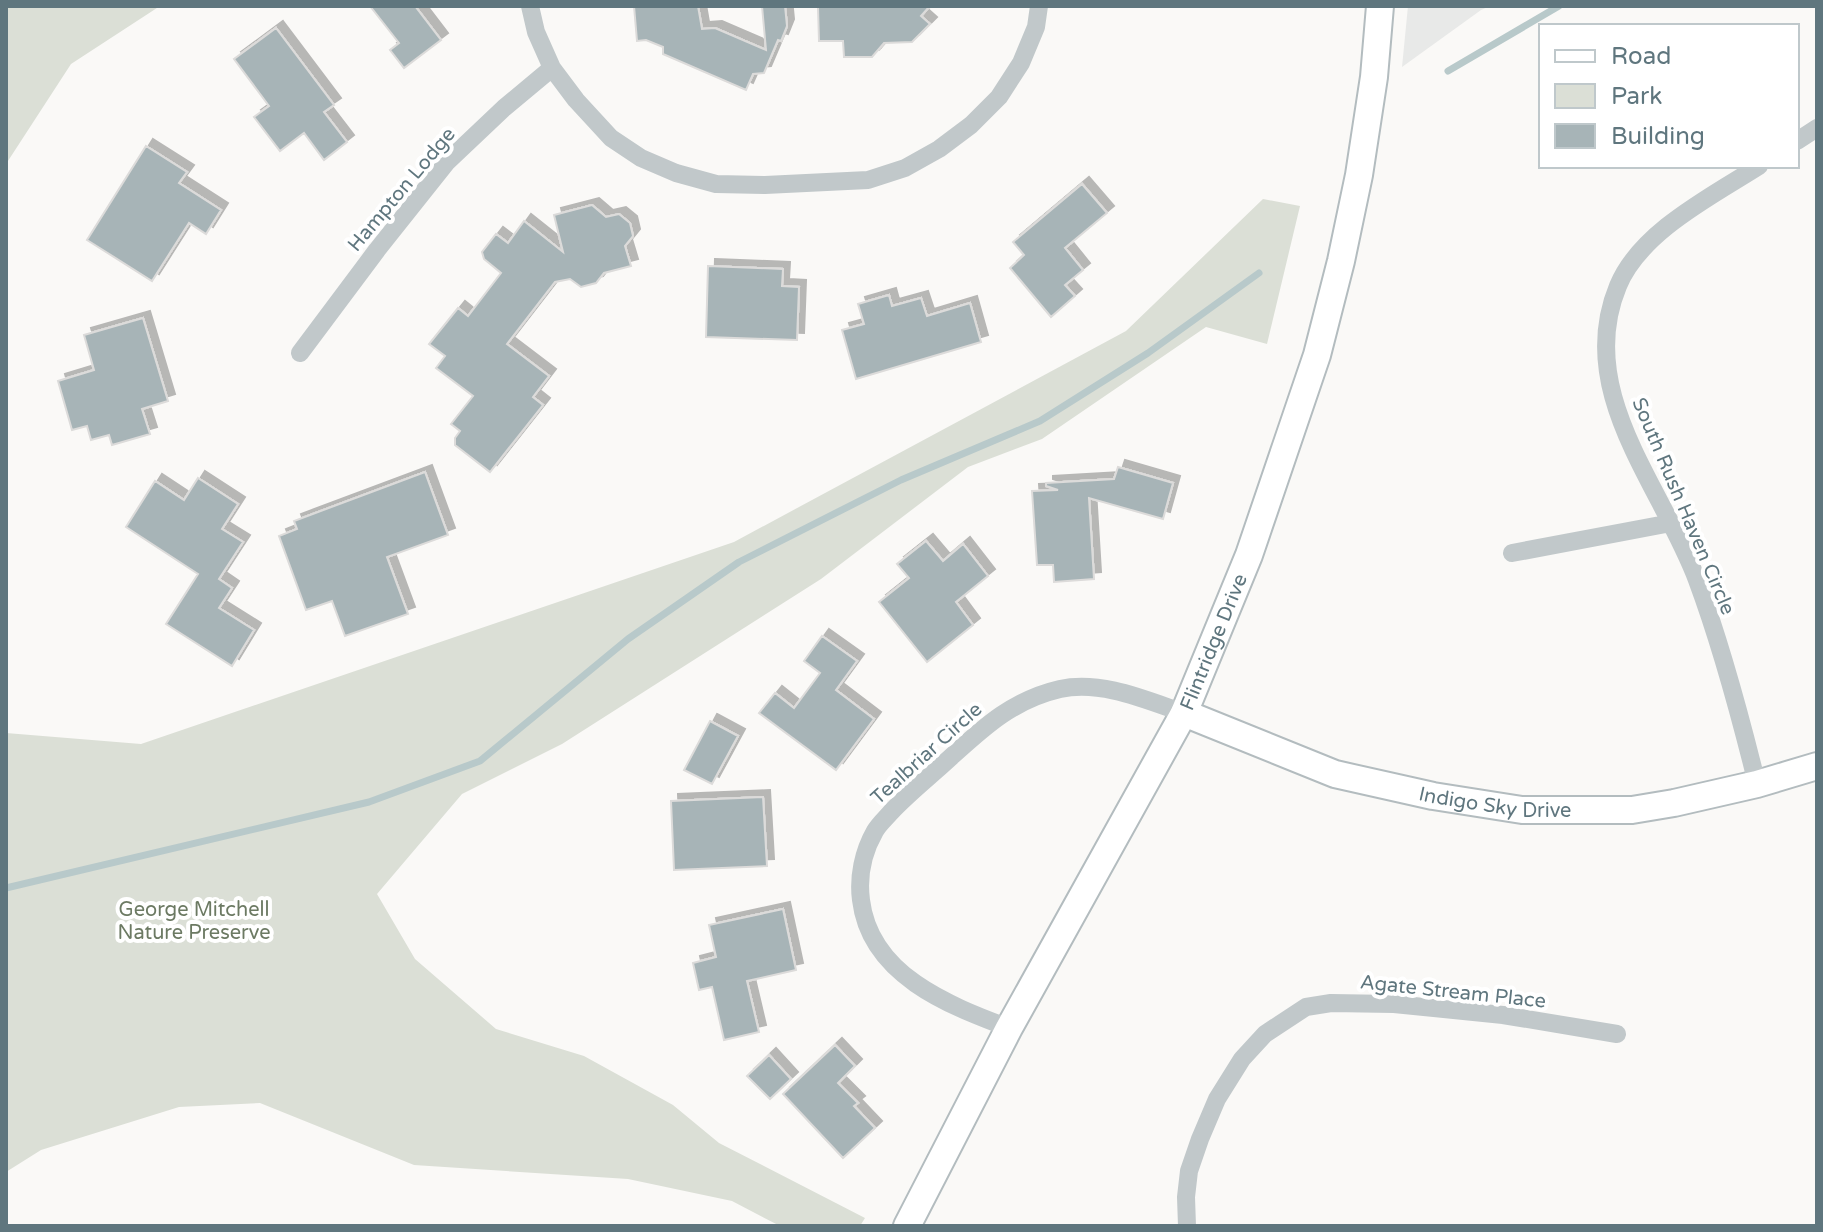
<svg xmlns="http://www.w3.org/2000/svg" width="1823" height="1232" viewBox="0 0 1823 1232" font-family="'Varela Round',sans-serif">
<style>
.built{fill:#e8e9e8}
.green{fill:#dbdfd6}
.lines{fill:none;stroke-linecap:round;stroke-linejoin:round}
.stream{stroke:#b8c9ca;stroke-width:7}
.building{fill:#a7b4b7;stroke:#dcdbda;stroke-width:2;filter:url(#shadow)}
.secondary-casing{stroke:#b3bcbf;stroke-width:30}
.street{stroke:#c1c8ca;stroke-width:18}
.secondary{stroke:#fff;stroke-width:26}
.labels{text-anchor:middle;stroke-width:8;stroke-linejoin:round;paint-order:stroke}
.street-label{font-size:20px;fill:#5f767e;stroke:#fff}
.park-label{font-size:20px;fill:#6c7a63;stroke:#fff}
</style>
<defs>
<filter id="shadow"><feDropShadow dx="7" dy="-7" stdDeviation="0" flood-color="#0004"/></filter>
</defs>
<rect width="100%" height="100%" fill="#faf9f7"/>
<!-- built -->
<path class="built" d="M1408,6H1490L1481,10L1402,67Z"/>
<!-- green -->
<path class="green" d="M6,6H160L71,64L6,164Z
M1263,199L1300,206L1267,344L1206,327L1042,439L968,467L821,579L562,744L462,794L377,894L415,959L496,1029L584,1056L673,1105L719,1143L865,1218L860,1226H780L732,1201L628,1179L414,1165L260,1103L179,1107L41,1150L6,1172V733L141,744L734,542L1126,331Z"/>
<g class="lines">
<!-- stream -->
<path class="stream" d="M1448,71L1559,6
M6,888L369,802L480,761L628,639L739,562L901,480L1040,421L1148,353L1259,273"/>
</g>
<!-- building -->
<path class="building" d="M370,6H415L441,40L404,68L390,50L399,43Z
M634,6H698L702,29L715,28L766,50L762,6H785L787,26L781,41L778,40L764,73L753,74L746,90L663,54V47L646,40L637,41Z
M867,6H930L921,16L930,24L912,42L884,43L872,57H844L843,41H819L818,7Z
M276,28L334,105L324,112L347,142L324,160L304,133L280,151L254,117L269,106L234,59Z
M146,146L187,172L179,183L221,210L206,234L189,223L152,281L87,240Z
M1082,184L1107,213L1065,248L1083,270L1065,285L1075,296L1051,317L1010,268L1024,255L1013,242Z
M592,205L606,217L619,214L630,223L633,236L625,246L631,266L604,273L596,283L581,287L570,279L555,282L507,344L549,376L533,397L543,405L490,472L455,445V438L460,431L451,424L473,396L436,368L445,356L429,344L458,308L468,316L501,273L484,259L482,252L496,234L508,243L524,221L563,252L554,215Z
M708,266L783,269L782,286L799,287L797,340L706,337Z
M889,295L892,306L921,298L927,316L970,303L981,342L856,379L842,330L864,324L858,304Z
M143,318L168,401L142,409L150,434L112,445L109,435L91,440L87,426L72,430L58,381L94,370L84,335Z
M1118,467L1173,483L1163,519L1089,498L1094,579L1054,582L1053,565H1037L1032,491L1058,490L1046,486V483L1114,479Z
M425,472L448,535L387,557L408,614L345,636L332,601L306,610L279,536L297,529L294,521Z
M198,478L238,504L222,529L243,542L219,579L232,588L219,608L254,630L232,666L166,624L198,574L126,527L155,481L184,500Z
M926,541L943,561L963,544L988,576L956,602L973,625L927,662L879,602L909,578L897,564Z
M822,636L857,661L836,690L874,719L836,770L759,713L775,693L794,708L820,673L804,661Z
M710,721L738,736L712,784L684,770Z
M763,797L767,866L674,870L671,801Z
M783,909L796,970L747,981L759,1032L724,1040L712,987L699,990L693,963L716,957L709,925Z
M835,1045L855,1066L838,1083L858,1103L854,1106L875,1128L843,1158L783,1094Z
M769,1055L791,1079L770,1099L747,1076Z"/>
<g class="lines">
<!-- secondary casing -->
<g class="secondary-casing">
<g id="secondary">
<path id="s1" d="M1184,713L1335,774L1433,796L1522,810H1632L1674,803L1757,784L1817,766"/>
<path id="s2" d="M907,1226L1009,1028L1184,713L1249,555L1317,355L1341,261L1359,175L1374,77L1380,6"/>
</g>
</g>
<!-- street -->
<path class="street" d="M530,6L536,32L552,68L576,100L611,138L641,158L676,173L716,184L765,185L868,180L905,168L939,149L971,125L999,97L1021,63L1036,27L1039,6
M1797,141L1817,128
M300,353L377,250L447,162L504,108L552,68
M1512,553L1671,523
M1757,784C1740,715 1722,647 1697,580C1662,486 1574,392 1618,286C1640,232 1712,196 1759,166
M1009,1028C948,1005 870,975 861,900C858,877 863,852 875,831C879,824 886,818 891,812C906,796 923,782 940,767C978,733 1008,701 1060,689C1101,680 1146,700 1184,713
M1187,1226L1186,1197L1189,1171L1200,1139L1217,1099L1242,1059L1265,1034L1306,1007L1331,1003L1394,1004L1503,1015L1617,1034"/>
<!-- secondary -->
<use href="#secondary" class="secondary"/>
</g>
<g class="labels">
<!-- street labels -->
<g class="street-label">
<text transform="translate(401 189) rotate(-50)" y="7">Hampton Lodge</text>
<text transform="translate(1684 506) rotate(67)" y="7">South Rush Haven Circle</text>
<text dy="7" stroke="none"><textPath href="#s2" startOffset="660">Flintridge Drive</textPath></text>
<text transform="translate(926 753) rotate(-42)" y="7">Tealbriar Circle</text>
<text dy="7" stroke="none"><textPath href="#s1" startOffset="326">Indigo Sky Drive</textPath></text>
<text transform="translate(1453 991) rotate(6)" y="7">Agate Stream Place</text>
</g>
<!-- park labels -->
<g class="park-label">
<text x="194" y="916">George Mitchell<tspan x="194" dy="23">Nature Preserve</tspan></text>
</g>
</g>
<!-- border -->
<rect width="1823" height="1232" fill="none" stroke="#5f767e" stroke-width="16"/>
<!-- legend -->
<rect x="1539" y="24" width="260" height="144" fill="#ffffff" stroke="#bfc8cb" stroke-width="2"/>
<rect x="1555" y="50" width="40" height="12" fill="#ffffff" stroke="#bfc8cb" stroke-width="2"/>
<text x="1611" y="64" font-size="24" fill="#5f767e">Road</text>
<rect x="1555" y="84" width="40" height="24" fill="#dbdfd6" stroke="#bfc8cb" stroke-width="2"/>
<text x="1611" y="104" font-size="24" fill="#5f767e">Park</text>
<rect x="1555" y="124" width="40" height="24" fill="#a7b4b7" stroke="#bfc8cb" stroke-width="2"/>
<text x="1611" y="144" font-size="24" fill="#5f767e">Building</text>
</svg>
